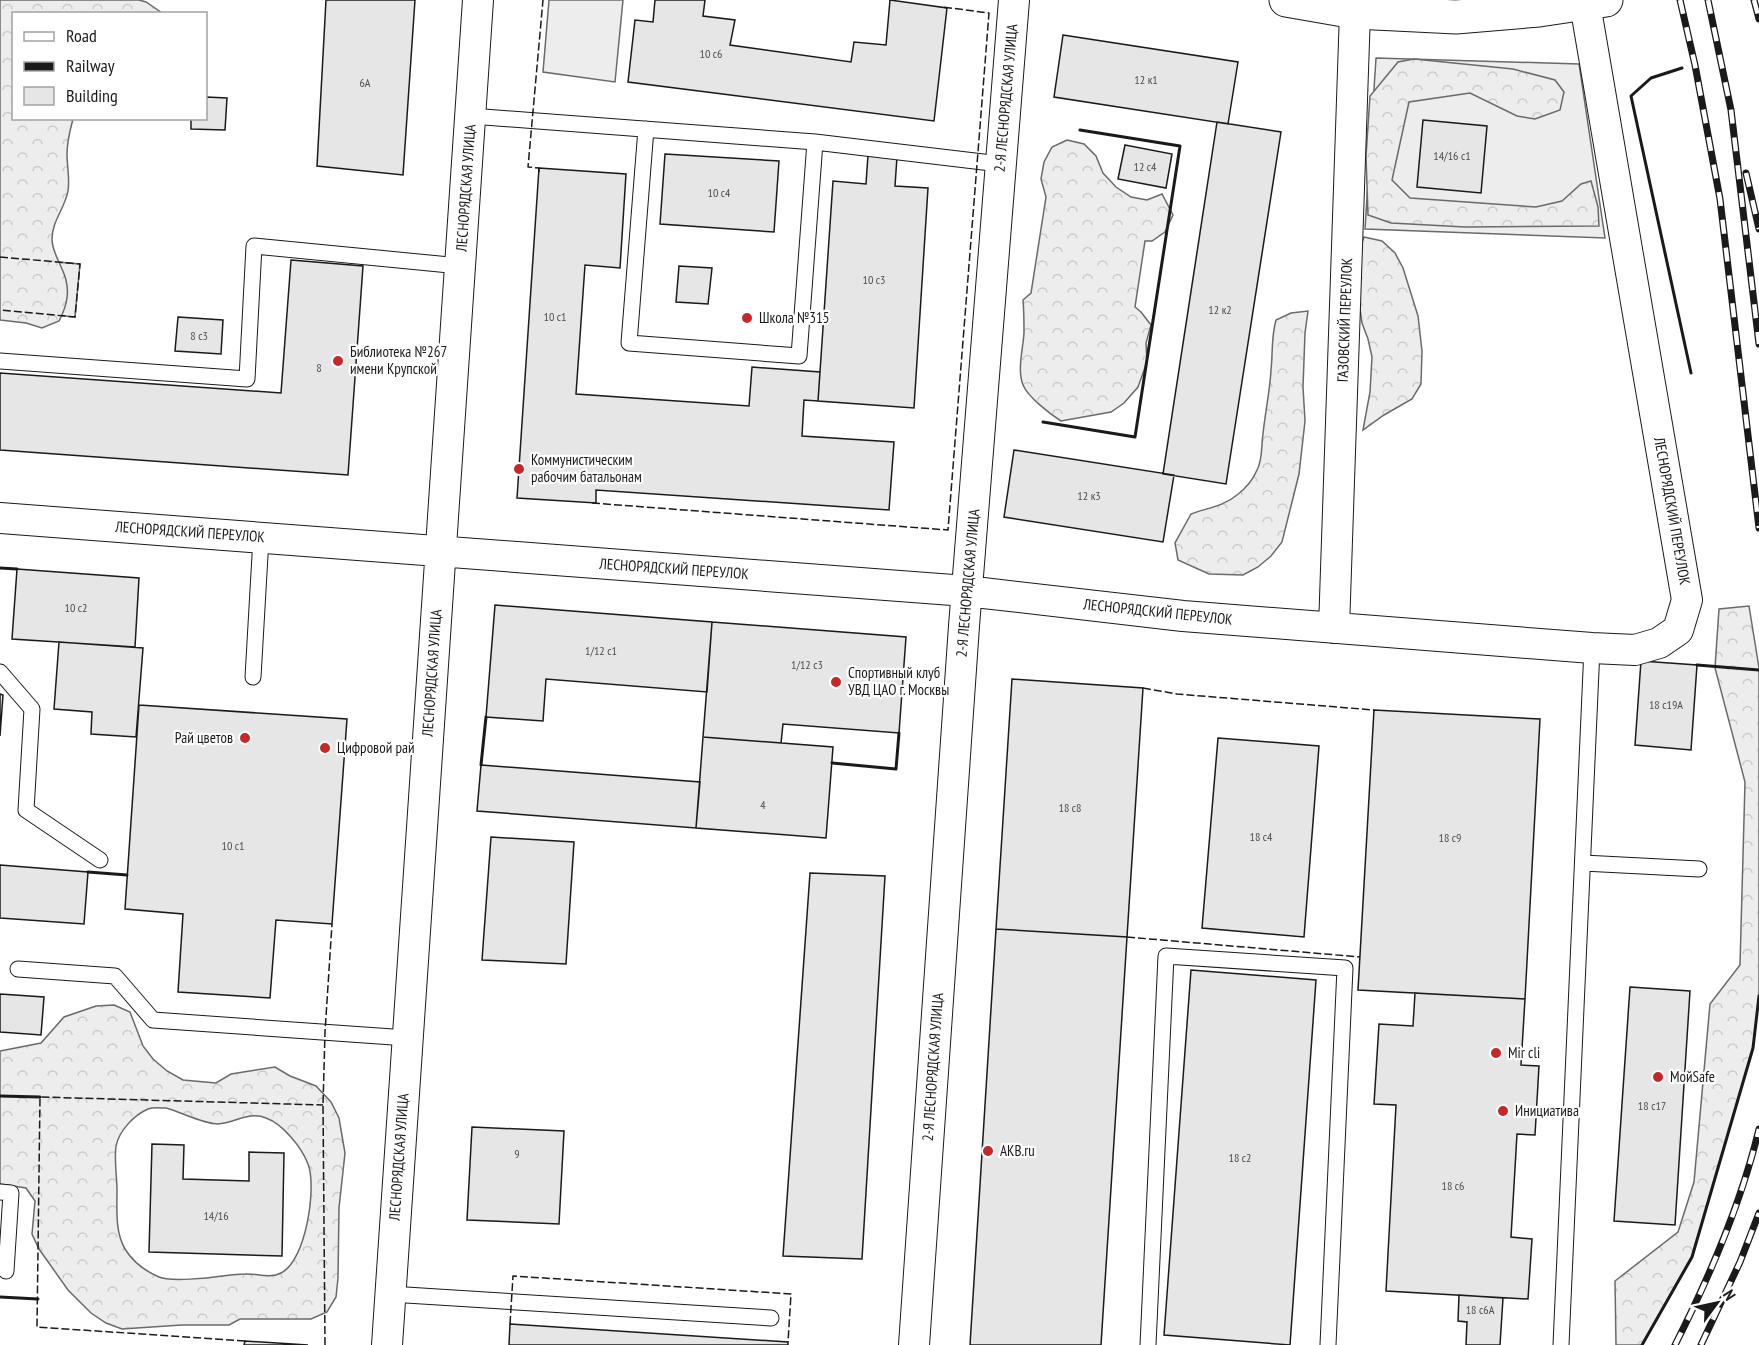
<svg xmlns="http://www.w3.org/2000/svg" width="1759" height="1345" viewBox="0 0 1759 1345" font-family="'PT Sans Narrow',sans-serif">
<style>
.grass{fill:#ededed;stroke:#6a6a6a;stroke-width:1.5}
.forest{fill:url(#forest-crowns);stroke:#6a6a6a;stroke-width:1.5;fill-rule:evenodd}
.building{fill:#e6e6e6;stroke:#1a1a1a;stroke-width:1.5}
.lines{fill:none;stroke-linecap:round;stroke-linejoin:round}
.service-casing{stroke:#1a1a1a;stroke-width:17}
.minor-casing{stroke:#1a1a1a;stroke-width:32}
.primary-casing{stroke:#1a1a1a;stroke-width:35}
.service{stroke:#fff;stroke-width:15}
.minor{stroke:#fff;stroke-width:30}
.primary{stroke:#fff;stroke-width:33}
.rail-casing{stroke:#1a1a1a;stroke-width:7}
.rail{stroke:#fff;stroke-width:4.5;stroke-dasharray:14;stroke-linecap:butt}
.fence{stroke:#1a1a1a;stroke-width:1.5;stroke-dasharray:8 3;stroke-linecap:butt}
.wall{stroke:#1a1a1a;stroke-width:3}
.poi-dot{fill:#c62828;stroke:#fff;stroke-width:2}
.labels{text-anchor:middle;stroke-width:4.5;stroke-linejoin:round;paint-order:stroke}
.number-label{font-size:12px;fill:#4d4d4d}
.street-label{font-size:15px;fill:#1a1a1a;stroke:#fff}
.poi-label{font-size:15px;fill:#1a1a1a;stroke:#fff;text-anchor:start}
</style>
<defs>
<pattern id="forest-crowns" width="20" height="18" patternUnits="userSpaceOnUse" patternTransform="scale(1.5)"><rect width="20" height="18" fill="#ededed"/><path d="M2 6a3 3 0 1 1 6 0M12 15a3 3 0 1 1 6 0" fill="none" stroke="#cbcbcb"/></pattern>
</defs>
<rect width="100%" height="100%" fill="#fff"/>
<!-- grass -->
<path class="grass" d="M549,0H623L615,82L543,72Z
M1376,58L1579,64L1605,238L1365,229Z
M0,257L80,264L75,317L0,310Z"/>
<!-- forest -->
<path class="forest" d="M0,0H139L146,2L162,13L14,14V118L73,119C70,130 67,142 67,154C67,166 70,179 68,191C65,208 52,221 52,239C52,250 58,259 62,269C71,288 68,304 59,321L42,328L26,323L0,320Z
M1414,59L1513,69L1555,80L1564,92L1560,110L1535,119L1517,116L1470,93L1409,102L1392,180L1410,198L1536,207L1562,201L1581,184L1591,181L1598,207L1599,226L1465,227L1391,223L1368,215L1366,156L1370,96L1398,62Z
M1067,140L1084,144L1096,156L1103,173L1116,187L1131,197L1147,200L1162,194L1173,215L1165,232L1152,241H1145L1135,307L1141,312L1151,325L1146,343L1147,362L1138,387L1124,403L1111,412L1061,421C1050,414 1028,397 1023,385C1017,370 1023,349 1024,333C1024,322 1024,311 1023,300L1031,293L1046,197L1041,179L1044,162L1052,147Z
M1364,237L1382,241L1395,253L1403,268L1418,316L1422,351L1421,384L1412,399L1384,415L1363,430L1370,392L1372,357L1368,339L1362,323L1357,288L1358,254Z
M1308,311L1305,333L1303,387L1305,421L1299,474L1282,542L1271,556L1258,567L1243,575L1209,574L1178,560L1175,543L1191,514C1207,508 1224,506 1237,495C1246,488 1253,480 1257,470C1263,459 1261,446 1263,434C1265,413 1270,391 1271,370C1273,352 1271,338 1276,320L1291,313Z
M1749,606L1759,668V996L1753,1048L1692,1257L1642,1345H1616L1615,1281L1678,1232L1694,1182L1710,1004L1740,965L1745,782L1715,668L1719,609Z
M114,1005L130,1012L143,1046L153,1059L167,1071L183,1080L216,1083L231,1074L275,1067L290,1076L316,1086L331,1102L339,1118L345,1153L339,1208L338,1278L336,1297L327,1312L311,1319H240L229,1325H182L122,1329L106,1323L91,1313L68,1290L39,1249L32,1234L35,1201L26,1188L0,1184V1051L41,1043L64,1017L96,1006ZM166,1108C181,1112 203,1124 218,1124C235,1123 249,1111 266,1118C283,1124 302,1148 308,1164C317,1187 306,1261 281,1273C270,1279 256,1273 245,1274C237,1274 230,1275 222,1276C209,1278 170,1282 159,1277C145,1271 133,1262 125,1249C115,1232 117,1210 117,1191C117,1177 114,1160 116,1146C119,1131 134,1115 148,1109C153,1107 160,1108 166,1108Z"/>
<!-- building -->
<path class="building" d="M326,0H415L403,175L317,166Z
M655,0H705L703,16L735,20L730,45L851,62L854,42L886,45L890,0L947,8L934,121L628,82L635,20L653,22Z
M1063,35L1238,62L1228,124L1054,97Z
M206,97L227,98L225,130L191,129V118H206Z
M1423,120L1487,126L1481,193L1417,187Z
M1217,122L1281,132L1226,484L1163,474Z
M1125,145L1172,154L1166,188L1118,179Z
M665,154L779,161L774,232L660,224Z
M868,155L897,157L895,186L928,188L914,408L818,401L833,181L866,184Z
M539,168L626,174L620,268L585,265L576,394L749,406L752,367L820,372L818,401L804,400L802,436L894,442L889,510L596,490V503L517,498Z
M291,260L363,266L348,475L0,450V373L281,393Z
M679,266L712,268L708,304L676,302Z
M178,317L223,320L221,354L175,351Z
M1014,450L1174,475L1163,542L1004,517Z
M17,569L139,578L135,647L12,639Z
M495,605L712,622L707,692L546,679L543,721L486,717Z
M712,622L906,637L899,733L783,724L781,743L703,737Z
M59,642L143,648L136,737L91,734L92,712L54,709Z
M1641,661L1697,665L1691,750L1635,745Z
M1012,679L1143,688L1127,937L996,929Z
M0,694L3,695L0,736Z
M139,705L347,719L332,924L276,920L270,998L178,992L183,914L125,909Z
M1374,710L1540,719L1525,999L1358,990Z
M703,737L833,747L826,838L696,828Z
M1218,738L1319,746L1304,937L1202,928Z
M481,765L700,782L696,828L477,811Z
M491,837L574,842L566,964L482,960Z
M0,865L88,872L84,924L0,918Z
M810,873L885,876L862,1259L783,1256Z
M996,929L1127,937L1101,1345H970Z
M1191,970L1316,980L1290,1345L1164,1335Z
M1630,987L1690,991L1675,1225L1614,1221Z
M1415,993L1525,999L1521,1065L1539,1066L1535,1135L1517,1134L1511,1237L1532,1239L1528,1299L1386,1291L1396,1105L1374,1104L1379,1024L1413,1026Z
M0,994L44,997L41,1035L0,1032Z
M472,1127L564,1131L559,1224L467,1220Z
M152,1144L184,1145L183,1179L249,1181V1152L284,1153L282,1256L149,1252Z
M1459,1295L1503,1298L1500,1345H1466L1467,1322L1458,1321Z
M510,1324L788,1342V1345H509Z
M245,1341L308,1345H244Z"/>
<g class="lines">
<!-- service casing -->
<g class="service-casing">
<path id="service" d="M471,116L815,142L1000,164
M646,129L629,343L799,356L815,142
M0,361L247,379L254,246L460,266
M0,672L32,709L26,810L100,860
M253,677L261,538
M1583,863L1699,869
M18,969L115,976L153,1020L407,1038
M0,1192L11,1193L6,1271
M390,1294L771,1318
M1148,1345L1166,956L1345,968L1328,1345
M1561,1345L1592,648"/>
</g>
<!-- minor casing -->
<g class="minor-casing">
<path id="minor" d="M0,518L966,591L1183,616L1592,648L1635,650L1659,643L1678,630L1687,600L1585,4
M1334,628L1355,12
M387,1345L478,0
M914,1345L964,626L1014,0"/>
</g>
<!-- primary casing -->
<g class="primary-casing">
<path id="primary" d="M1286,0L1355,12L1456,17L1539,10L1606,0"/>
</g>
<!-- service -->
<use href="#service" class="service"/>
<!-- minor -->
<use href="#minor" class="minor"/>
<!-- primary -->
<use href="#primary" class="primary"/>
<!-- rail casing -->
<g class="rail-casing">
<path id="rail" d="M1680,0L1695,65L1720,199L1759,528
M1708,0L1731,110L1759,344
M1754,0L1759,19
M1746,173L1759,229
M1675,1345C1710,1276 1741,1204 1759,1129
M1701,1345L1740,1262L1759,1213"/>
</g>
<!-- rail -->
<use href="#rail" class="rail"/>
<!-- fence -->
<path class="fence" d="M539,172V168L528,167L543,0
M0,257L80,264L75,317L0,310
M592,503L948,530L989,13L943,7
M1143,688L1177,694L1374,710
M1127,937L1360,957
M510,1324L513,1276L791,1294L788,1342
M245,1341L37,1327L40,1097L323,1105
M325,1345L323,1105L325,1032L332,924"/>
<!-- wall -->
<path class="wall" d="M1682,68L1651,78L1631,96L1691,373
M1043,422L1135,437L1180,146L1080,130
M0,568L17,569
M1697,665L1759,670
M832,763L896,769L899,733
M481,765L486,717
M88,872L127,875
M0,1096L40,1097
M0,1297L38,1299
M1642,1345L1692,1257L1753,1048L1759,996"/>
</g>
<!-- markers -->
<g class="poi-dot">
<circle cx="747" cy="318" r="6"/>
<circle cx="338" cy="361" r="6"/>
<circle cx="519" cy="469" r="6"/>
<circle cx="836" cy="682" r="6"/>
<circle cx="245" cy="738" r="6"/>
<circle cx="325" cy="748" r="6"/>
<circle cx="1496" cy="1053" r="6"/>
<circle cx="1658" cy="1077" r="6"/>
<circle cx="1503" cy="1111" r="6"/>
<circle cx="988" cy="1151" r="6"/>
</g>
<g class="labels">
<!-- number labels -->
<g class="number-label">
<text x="711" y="58">10 с6</text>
<text x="1146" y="84">12 к1</text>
<text x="365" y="87">6А</text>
<text x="1452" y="160">14/16 с1</text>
<text x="1145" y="171">12 с4</text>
<text x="719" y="197">10 с4</text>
<text x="874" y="284">10 c3</text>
<text x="1220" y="314">12 к2</text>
<text x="555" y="321">10 с1</text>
<text x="199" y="340">8 c3</text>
<text x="319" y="372">8</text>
<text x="1089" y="500">12 к3</text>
<text x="76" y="612">10 с2</text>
<text x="601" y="655">1/12 с1</text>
<text x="807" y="669">1/12 с3</text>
<text x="1666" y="709">18 с19А</text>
<text x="763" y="809">4</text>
<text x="1070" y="812">18 с8</text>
<text x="1261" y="841">18 с4</text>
<text x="1450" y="842">18 с9</text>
<text x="233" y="850">10 с1</text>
<text x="1652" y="1110">18 с17</text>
<text x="517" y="1158">9</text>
<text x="1240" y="1162">18 с2</text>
<text x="1453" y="1190">18 с6</text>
<text x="216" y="1220">14/16</text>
<text x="1480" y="1314">18 с6А</text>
</g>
<!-- street labels -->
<g class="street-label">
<text transform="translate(1006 98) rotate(-85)" y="5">2-Я ЛЕСНОРЯДСКАЯ УЛИЦА</text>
<text transform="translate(466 188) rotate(-86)" y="5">ЛЕСНОРЯДСКАЯ УЛИЦА</text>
<text transform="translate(1345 320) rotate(-88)" y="5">ГАЗОВСКИЙ ПЕРЕУЛОК</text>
<text transform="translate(1672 511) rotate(80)" y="5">ЛЕСНОРЯДСКИЙ ПЕРЕУЛОК</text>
<text transform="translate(190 532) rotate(4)" y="5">ЛЕСНОРЯДСКИЙ ПЕРЕУЛОК</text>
<text transform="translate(674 569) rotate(4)" y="5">ЛЕСНОРЯДСКИЙ ПЕРЕУЛОК</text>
<text transform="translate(968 583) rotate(-85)" y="5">2-Я ЛЕСНОРЯДСКАЯ УЛИЦА</text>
<text transform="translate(1158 612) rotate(6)" y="5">ЛЕСНОРЯДСКИЙ ПЕРЕУЛОК</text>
<text transform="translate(432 673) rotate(-86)" y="5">ЛЕСНОРЯДСКАЯ УЛИЦА</text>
<text transform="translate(933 1067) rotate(-86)" y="5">2-Я ЛЕСНОРЯДСКАЯ УЛИЦА</text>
<text transform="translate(399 1157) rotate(-86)" y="5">ЛЕСНОРЯДСКАЯ УЛИЦА</text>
</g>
<!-- poi labels -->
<g class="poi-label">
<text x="759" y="323">Школа №315</text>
<text x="350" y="357">Библиотека №267<tspan x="350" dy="17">имени Крупской</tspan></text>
<text x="531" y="465">Коммунистическим<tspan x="531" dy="17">рабочим батальонам</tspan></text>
<text x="848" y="678">Спортивный клуб<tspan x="848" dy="17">УВД ЦАО г. Москвы</tspan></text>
<text x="233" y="743" text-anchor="end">Рай цветов</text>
<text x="337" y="753">Цифровой рай</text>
<text x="1508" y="1058">Mir cli</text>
<text x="1670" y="1082">МойSafe</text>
<text x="1515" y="1116">Инициатива</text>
<text x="1000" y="1156">AKB.ru</text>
</g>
</g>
<!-- legend -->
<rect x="12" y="12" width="195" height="108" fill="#ffffff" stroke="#a3a3a3" stroke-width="1.5"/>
<rect x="24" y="32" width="30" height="9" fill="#ffffff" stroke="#a3a3a3" stroke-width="1.5"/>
<text x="66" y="42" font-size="18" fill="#1a1a1a">Road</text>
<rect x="24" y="62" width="30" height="9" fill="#1a1a1a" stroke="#a3a3a3" stroke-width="1.5"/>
<text x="66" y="72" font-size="18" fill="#1a1a1a">Railway</text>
<rect x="24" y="87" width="30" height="18" fill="#e6e6e6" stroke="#a3a3a3" stroke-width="1.5"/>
<text x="66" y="102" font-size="18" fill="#1a1a1a">Building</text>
<!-- north arrow -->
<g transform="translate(1717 1303) rotate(57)" stroke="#ffffff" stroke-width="4.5" paint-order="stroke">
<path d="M0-4.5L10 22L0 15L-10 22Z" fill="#1a1a1a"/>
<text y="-9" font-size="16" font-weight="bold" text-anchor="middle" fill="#1a1a1a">N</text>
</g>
</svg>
